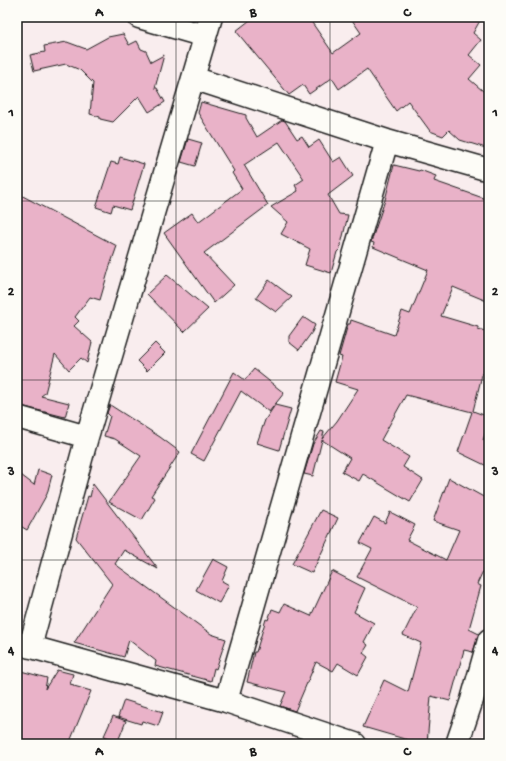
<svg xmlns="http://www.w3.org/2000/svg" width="506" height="761" viewBox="0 0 506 761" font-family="'Gochi Hand',sans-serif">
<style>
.building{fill:#e9b2c8;stroke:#1c1c1c}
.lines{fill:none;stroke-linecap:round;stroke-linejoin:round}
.minor-casing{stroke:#1c1c1c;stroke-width:25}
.minor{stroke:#fdfcf7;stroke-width:22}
.grid{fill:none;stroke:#1c1c1c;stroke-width:1;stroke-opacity:0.55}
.neatline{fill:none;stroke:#1c1c1c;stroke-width:1.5}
.grid-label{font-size:13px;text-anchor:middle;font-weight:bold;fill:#1c1c1c}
</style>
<rect width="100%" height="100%" fill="#f9edee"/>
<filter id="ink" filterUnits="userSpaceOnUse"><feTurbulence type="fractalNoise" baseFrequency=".025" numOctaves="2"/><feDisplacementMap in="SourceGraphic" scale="8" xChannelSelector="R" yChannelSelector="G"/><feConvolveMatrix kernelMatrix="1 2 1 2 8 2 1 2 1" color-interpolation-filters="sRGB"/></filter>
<g filter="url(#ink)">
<!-- building -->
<path class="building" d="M254,17H308L333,53L361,33L350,17H482L473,33L481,40L469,55L481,65L469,79L489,96V149L460,140L449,130L443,136L430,131L408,101L396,111L367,69L339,89L332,78L309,94L303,85L289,95L236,31Z
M123,34L129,45L137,41L141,49L146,51L151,62L164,55L155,88H157L165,102L149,112L139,96L113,122L100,119V117L90,114L93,83L80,70L66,64L34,71L30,55L45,52L44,46L67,42L86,49L108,37Z
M201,102L246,115V118L257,137L282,120L285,121L297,139L302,136L309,147L319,140L333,162L341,157L353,176L328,195L339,214L348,215L340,249L337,252L331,273L305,265L310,249L281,234L288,222L271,207L298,191L295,185L304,179L279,142L244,165L268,205L204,253L234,285L214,303L164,233L192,213L198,222L242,189L232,173L234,171L198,113Z
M188,139L202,143L195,166L181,162Z
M120,157L144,164L130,210L113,205L111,212L96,207L111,162L118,164Z
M394,165L419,171L420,170L436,176L434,181L486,199L485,201L489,202V302L453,287L441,316L478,327V329L489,332V372L483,371L473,411L489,417V422L483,440L489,443V467L458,452L472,412L406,395L381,440L409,457L403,467L423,480L410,502L363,474L359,481L342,472L350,458L322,440L313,476L304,474L313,444L321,431L324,432L322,439L337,421L358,389L335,382L342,357L339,356L348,324H350L351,320L394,335L402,311L410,314L428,270L373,247L374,243L371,242L385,200Z
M17,193L117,246L109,269L100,300L90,297L75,317L79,321L74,326L92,342L87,363L81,358L69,370L55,354L45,393L41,396L69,403L65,417L17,405Z
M167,275L208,309L184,332L147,294Z
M269,280L292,297L276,312L256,298Z
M303,317L315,325L312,332L299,350L289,342V336Z
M155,343L165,353L147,371L137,361Z
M254,369L284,393L269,412L241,391L204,461L191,454L234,372L245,380Z
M110,405L160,437L180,452L151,496L155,498L142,520L109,502L141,456L115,439L104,436L110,416L107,413Z
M275,405L291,409L279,450L257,443L265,420Z
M38,470L52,475L47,494L27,530L17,524V472L34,485Z
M449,478L489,500V558L477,584L481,586L469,629L479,634L473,652L464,650L450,701L431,696L427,744H422L363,727L384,680L408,692L421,643L403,635L417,607L357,577L372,549L360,543L374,517L385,523L390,512L415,525L407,540L446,560L459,530L433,521Z
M93,484L158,569L124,550L115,564L211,634L226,639L216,669L214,668L211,681L155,666L156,661L129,640L124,657L74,643L112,584L76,538L88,496L90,497Z
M321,510L338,518L312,573L292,564Z
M213,559L228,567L222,581L229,585L219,603L196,590Z
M332,571L365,588L354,612L374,623L364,642L368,645L363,653L368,657L358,675L338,663L333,671L316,662L295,711L280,706L286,692L247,682L254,652H256L266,619L268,620L272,609L280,612L284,604L311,616Z
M17,670L47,678L45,689L57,670L73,674L70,684L74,685V686L91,691L69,744H17Z
M124,700L163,712L158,726L142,721L141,724L118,717Z
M113,716L126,721L118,741L104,736Z"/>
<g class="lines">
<!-- minor casing -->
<g class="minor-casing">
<path id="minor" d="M139,17L205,36
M193,78L387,141L489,170
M17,417L87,437
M17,643L226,701L355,744
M30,647L87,437L211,17
M226,701L387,141
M457,744L472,700L489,640"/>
</g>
<!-- minor -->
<use href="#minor" class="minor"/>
</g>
</g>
<!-- grid -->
<path class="grid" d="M176,17V744M330,17V744M17,201H489M17,380H489M17,560H489"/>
<!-- margin -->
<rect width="506" height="761" fill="none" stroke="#fdfcf7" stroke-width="44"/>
<rect x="22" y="22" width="462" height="717" class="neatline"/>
<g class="grid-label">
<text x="99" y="16">A</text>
<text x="253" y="16">B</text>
<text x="407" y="16">C</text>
<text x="11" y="116">1</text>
<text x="495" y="116">1</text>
<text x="11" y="295">2</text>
<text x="495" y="295">2</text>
<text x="11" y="475">3</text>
<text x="495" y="475">3</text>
<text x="11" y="654">4</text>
<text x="495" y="654">4</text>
<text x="99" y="755">A</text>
<text x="253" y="755">B</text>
<text x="407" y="755">C</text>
</g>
</svg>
